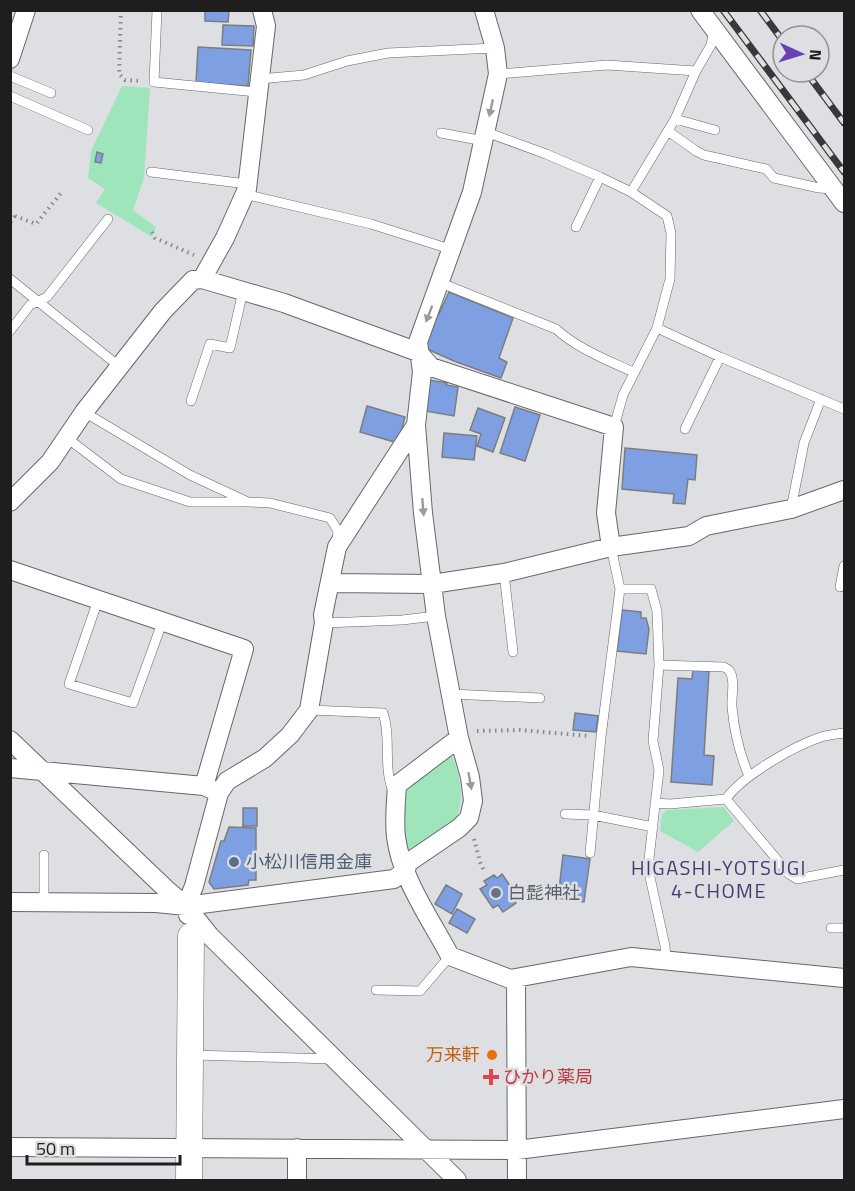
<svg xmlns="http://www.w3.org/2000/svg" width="855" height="1191" viewBox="0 0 855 1191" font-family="'Titillium Web','Noto Sans JP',sans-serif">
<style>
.green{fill:#9fe5bc}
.building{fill:#7ea0e2;stroke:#7b7d7f;stroke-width:1.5}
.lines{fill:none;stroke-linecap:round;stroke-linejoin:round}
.lane-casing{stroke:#656769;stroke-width:10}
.street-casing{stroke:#656769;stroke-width:20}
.secondary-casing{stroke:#656769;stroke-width:27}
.path{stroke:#878789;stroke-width:4;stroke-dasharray:1.5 4.5;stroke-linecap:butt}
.lane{stroke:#fff;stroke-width:9}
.street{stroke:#fff;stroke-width:18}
.secondary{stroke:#fff;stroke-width:26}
.rail-casing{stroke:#39393a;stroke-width:7}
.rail{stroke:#dedfe2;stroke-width:4.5;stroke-dasharray:14;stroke-linecap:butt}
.oneway{fill:#9a9a9a}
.service-dot{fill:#5c6f8a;stroke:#dedfe2;stroke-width:2}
.worship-dot{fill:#6b7280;stroke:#dedfe2;stroke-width:2}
.food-dot{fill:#e8710a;stroke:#dedfe2;stroke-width:2}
.health-dot{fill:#e0444e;stroke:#dedfe2;stroke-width:2}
.labels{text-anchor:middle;stroke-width:5;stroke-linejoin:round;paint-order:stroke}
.service-label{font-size:18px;fill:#4e5e75;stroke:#dedfe2;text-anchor:start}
.worship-label{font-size:18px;fill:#5b616d;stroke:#dedfe2;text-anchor:start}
.food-label{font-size:18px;fill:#c56008;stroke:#dedfe2;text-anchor:end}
.health-label{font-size:18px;fill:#be3a42;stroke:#dedfe2;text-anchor:start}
.neighbourhood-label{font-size:20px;letter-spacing:1.5px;fill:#493672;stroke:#dedfe2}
</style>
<rect width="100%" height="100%" fill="#dedfe2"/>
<!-- green -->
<path class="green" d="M122,86L150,88L144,178L133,210L156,227L152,237L96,203L105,189L88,178L91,151Z
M452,755C460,777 468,806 450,826C440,837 422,844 410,852L403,849L404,789Z
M724,807L734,821L698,852L660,831L662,814L667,810Z"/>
<!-- building -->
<path class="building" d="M205,10H229L228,22L205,21Z
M223,25L254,26L253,46L222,45Z
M198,47L251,50L248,86L196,83Z
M97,152L103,154L101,163L95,162Z
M449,292L513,318L499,358L507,362L501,378L454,361L425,348L437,314H439Z
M429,380L447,383L446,385L458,387L454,416L425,411Z
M367,406L405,417L398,443L360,432Z
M515,407L540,415L525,461L500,453Z
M478,408L505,418L493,452L477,446L481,434L470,430Z
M444,433L477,436L474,460L442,457Z
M625,448L697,455L695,480L688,479L685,504L673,503L674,494L622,489Z
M622,610L641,612V618H646L649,629L646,654L617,651Z
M693,669L709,671L704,755L714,756L712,785L671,782L678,678L692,679Z
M575,713L598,716L596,732L573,730Z
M243,808H257V826H243Z
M229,827L256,828V880H249L248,885L214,889L209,882L221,841H224Z
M563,855L590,859L584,902L558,898Z
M502,874L515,893L511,896L516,903L503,912L498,905L493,908L480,889L487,885L484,881L494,875L497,878Z
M446,885L462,894L452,914L435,904Z
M457,909L475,919L467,933L449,923Z"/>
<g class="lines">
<!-- lane casing -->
<g class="lane-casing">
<path id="lane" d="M157,10L154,82L257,92
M498,74L607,65L696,71
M10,76L51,93
M259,79L304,75L347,61L388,53L495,48
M10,96L88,130
M675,119L715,130
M668,131L696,151L704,155L766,169L774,178L819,188L834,189
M486,132L546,154L600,177L631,192L667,216L671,233L670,279L657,328L623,395L614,427
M441,133L484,141
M151,172L247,184
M631,192L675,119L696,71L711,45L714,29
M244,194L371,224L453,250
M576,227L600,177
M10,279L120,367
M441,283L556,329C578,349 607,360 633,372
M657,328L720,357L844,409
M10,331L30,305L47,297L108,219
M191,401L210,344L230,348L243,291
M84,412L190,475L248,502L270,503L330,518L338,531L337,540
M685,429L720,357
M67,438L121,479L190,502H245
M791,509L804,443L821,399
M504,573L513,652
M840,587L844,566
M620,589H651L657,611L659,665L653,741L659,770L648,868L665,946L666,960
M98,600L69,684L133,703L162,623
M324,623L402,620L436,616
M659,665L724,667L729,670C736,681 731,695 732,707C734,730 740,755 749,776
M451,694L540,698
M309,710L383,713C392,739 382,768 394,793
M726,799C742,776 794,746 821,737C828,735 837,734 844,733
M655,803L670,804L726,799L789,874L797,879L844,870
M565,814L593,815L653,827
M590,853L601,737L620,589L611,547
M44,855V902
M831,928H844
M376,990L420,991L450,956
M193,1055L332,1059"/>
</g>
<!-- street casing -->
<g class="street-casing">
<path id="street" d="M700,10L844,203
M10,59L26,10
M202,279L284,303L418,352L431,367L614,427L606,513L611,547
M10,502L50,462L84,412L163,311L193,280L202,279L225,238L247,189L266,26L262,10
M10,570L244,649L204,786
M330,583L432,584L504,573L611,547L689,536L706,526L791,509L844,490
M459,738L397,785C396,802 394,820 396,837C401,878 431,920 450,956L510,979L631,957L844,978
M10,740L166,889L186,906L210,936L457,1180
M10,768L204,786L215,791
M10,902L156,903L186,906L394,879L405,871L409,862L459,828L469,818L473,801L470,777L459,738L436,616L423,513L416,425L422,372L418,342L472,192L498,74L495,48L484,10
M188,915L186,906L194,886L219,793L227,781L265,758L290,735L309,710L324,623L323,615L337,547L416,425
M516,980L517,1180
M10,1147L517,1150L844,1109
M297,1148V1180"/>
</g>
<!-- secondary casing -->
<g class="secondary-casing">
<path id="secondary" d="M189,1180L191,936"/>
</g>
<!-- path -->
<path class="path" d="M121,10L119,74L125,80L141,81
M10,213L15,216L10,223
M15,216L36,224L61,193
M152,232L155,238L194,255
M477,731L520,730L589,736
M474,839L480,862L485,873"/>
<!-- lane -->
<use href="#lane" class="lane"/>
<!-- street -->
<use href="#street" class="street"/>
<!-- secondary -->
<use href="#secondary" class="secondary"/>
<!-- rail casing -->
<g class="rail-casing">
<path id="rail" d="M723,10L844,172
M760,10L783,41
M806,72L844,123"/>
</g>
<!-- rail -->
<use href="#rail" class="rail"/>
</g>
<!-- one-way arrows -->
<defs><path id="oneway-solid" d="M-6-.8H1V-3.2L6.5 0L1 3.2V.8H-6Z" transform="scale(1.5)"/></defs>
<g class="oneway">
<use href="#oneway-solid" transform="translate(491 108) rotate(102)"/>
<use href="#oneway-solid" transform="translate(429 314) rotate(111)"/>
<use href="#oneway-solid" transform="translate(423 507) rotate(85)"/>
<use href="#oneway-solid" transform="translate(470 781) rotate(80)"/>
</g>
<!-- markers -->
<circle class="service-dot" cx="234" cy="862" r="6"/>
<circle class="worship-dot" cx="496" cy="893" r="6"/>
<circle class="food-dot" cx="492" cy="1055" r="6"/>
<path class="health-dot" d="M488 1068h6v6h6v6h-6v6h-6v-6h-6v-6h6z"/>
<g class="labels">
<!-- service labels -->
<g class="service-label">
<text x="246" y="868">小松川信用金庫</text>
</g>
<!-- worship labels -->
<g class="worship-label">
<text x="508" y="899">白髭神社</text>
</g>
<!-- food labels -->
<g class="food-label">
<text x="480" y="1061">万来軒</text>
</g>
<!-- health labels -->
<g class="health-label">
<text x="503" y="1083">ひかり薬局</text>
</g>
<!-- neighbourhood labels -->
<g class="neighbourhood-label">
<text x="719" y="875">HIGASHI-YOTSUGI<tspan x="719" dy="23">4-CHOME</tspan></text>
</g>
</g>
<!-- border -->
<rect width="855" height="1191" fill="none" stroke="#1e1e1f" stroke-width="24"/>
<!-- north arrow -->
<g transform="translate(801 54) rotate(94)"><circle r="28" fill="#dedfe2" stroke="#919294" stroke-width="1.5"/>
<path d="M0-4.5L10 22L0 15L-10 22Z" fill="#6c3fb7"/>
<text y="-9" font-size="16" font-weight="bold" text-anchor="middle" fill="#1e1e1f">N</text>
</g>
<!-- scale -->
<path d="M27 1155v9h153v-9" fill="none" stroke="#1e1e1f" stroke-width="3"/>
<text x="36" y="1155" font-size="18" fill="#1e1e1f" stroke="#dedfe2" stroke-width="4.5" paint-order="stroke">50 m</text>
</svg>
